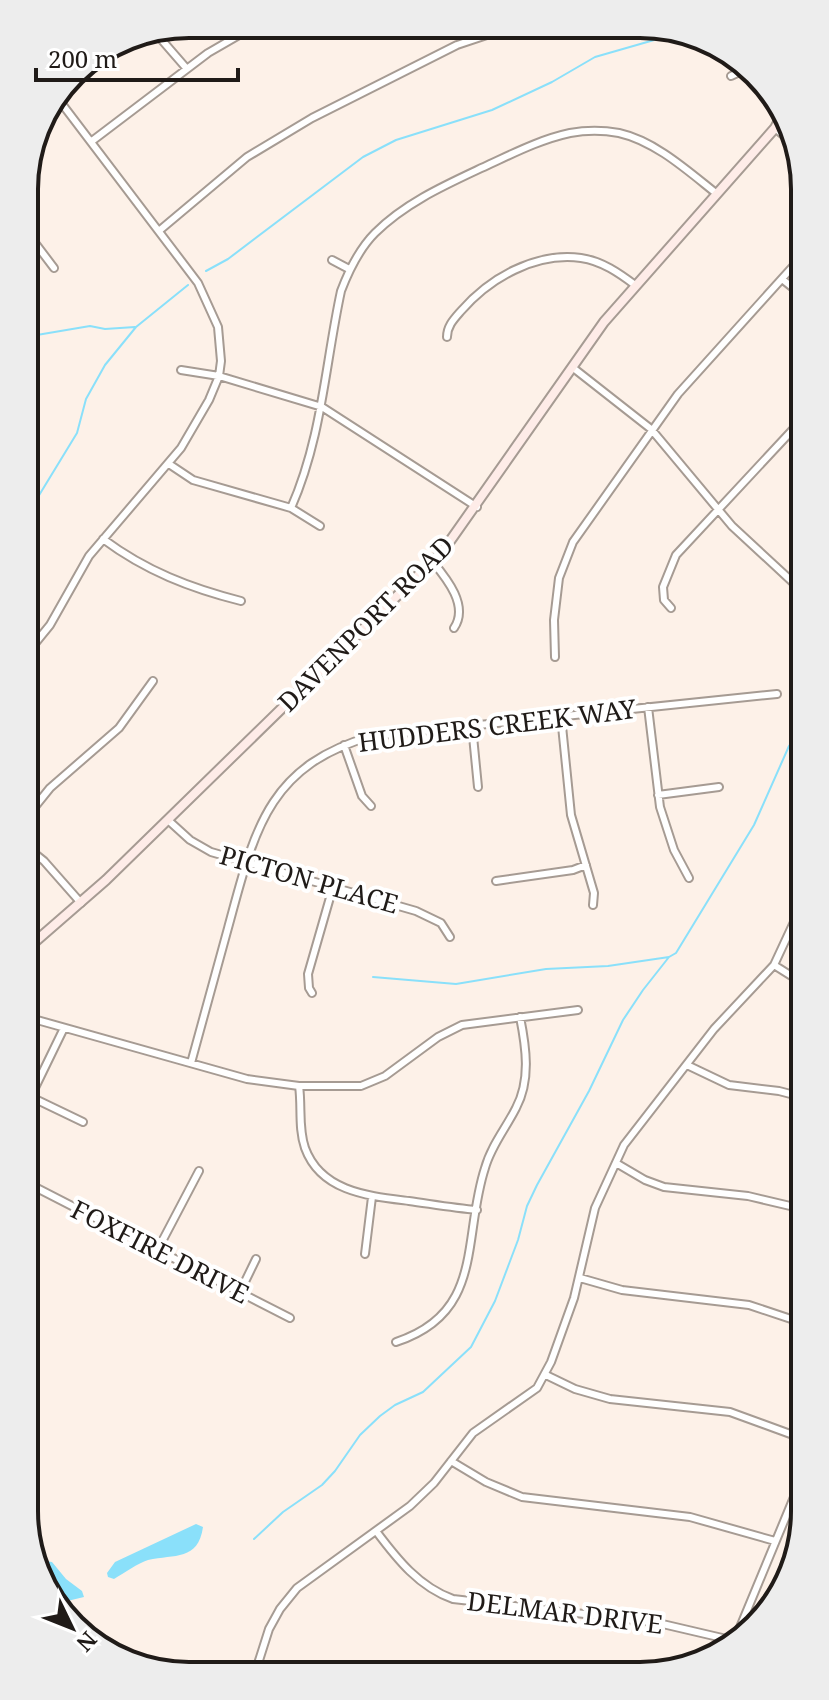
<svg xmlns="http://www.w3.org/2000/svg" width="829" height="1700" viewBox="0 0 829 1700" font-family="'Noto Serif',serif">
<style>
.water{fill:#8ae0fa}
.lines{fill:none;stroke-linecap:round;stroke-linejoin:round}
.stream{stroke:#8ae0fa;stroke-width:2}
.street-casing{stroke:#a69b93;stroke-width:10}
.secondary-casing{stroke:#a69b93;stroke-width:12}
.street{stroke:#fff;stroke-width:6}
.secondary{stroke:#feece8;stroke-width:8}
.labels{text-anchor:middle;stroke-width:8;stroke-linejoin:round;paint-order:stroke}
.street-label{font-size:26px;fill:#201b18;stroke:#fff}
.rim{fill:none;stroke:#201b18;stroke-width:4}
</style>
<rect width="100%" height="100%" fill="#fdf1e8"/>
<!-- water -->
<path class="water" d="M196,1524L203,1527C198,1561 175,1554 148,1560C138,1563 124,1573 114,1579L108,1577L107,1573L115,1562Z
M33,1559L52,1562L66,1579L82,1591L84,1597L59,1603L33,1564Z"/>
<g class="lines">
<!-- stream -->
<path class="stream" d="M206,271L228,259L363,157L396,140L492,110L552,82L595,57L682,32
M26,334L31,336L90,326L105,329L135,327
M27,515L77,433L86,399L105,365L136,327L188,285
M373,977L456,984L546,969L608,966L669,957
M254,1539L283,1512L322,1485L335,1471L360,1435L380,1416L395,1405L423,1392L471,1347L495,1301L518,1240L527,1206L537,1185L589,1091L623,1020L643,990L669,957L676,953L754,825L789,746L800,731"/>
<!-- street casing -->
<g class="street-casing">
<path id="street" d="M154,31L187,69
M731,76L742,71L752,70
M775,128L796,146
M92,141L208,53L258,24
M160,230L247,157L312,118L457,45L514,26
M26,231L54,268
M332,260L349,269
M782,279L797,291
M447,337C447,326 454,319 461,311C490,278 535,252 581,258C602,261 619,273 635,285
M572,367L651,429L732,526L799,588
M181,370L219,376L322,407L477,507
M169,464L193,480L291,508L320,526
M291,508C322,438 325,365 341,291C349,270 359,249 375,233C407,201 450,183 490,164C516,152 542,139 570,133C586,130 603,130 619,133C655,141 688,171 717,194
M103,539C146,571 190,588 241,601
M433,562C447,579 469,606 454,628
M671,608L664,600L663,587L676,555L798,424
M28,652L50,625L89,556L181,448L209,400L219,376L221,361L218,327L198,283L56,96
M555,657L554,620L559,578L573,542L678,394L797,262
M648,707L660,807L674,850L689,878
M561,716L571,815L594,893L593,905
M472,726L478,787
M344,745L362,796L371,806
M658,795L719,787
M29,814L50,788L119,728L153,681
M168,820L190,840L211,852L416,911L441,923L450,937
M29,849L44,861L81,903
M496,881L573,870L586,865
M774,965L801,982
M312,993L309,988L308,974L333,887
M30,1018L247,1079L299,1086H361L385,1076L438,1037L462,1025L578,1010
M191,1063C203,1018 216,973 228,928C254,833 266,766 372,736L777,694
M687,1065L729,1085L779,1091L802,1097
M299,1086C302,1106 298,1128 305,1148C321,1192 369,1196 409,1201C431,1204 454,1208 477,1210
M31,1097L83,1122
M30,1098L64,1028
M616,1163L645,1180L664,1187L748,1196L803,1209
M31,1185L290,1318
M157,1251L199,1171
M365,1254L372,1197
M580,1278L622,1290L749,1305L803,1323
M239,1294L256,1259
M396,1342C485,1313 462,1238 485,1168C491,1146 506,1128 516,1108C531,1080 526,1047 520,1017
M546,1375L575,1389L610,1399L730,1412L804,1439
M451,1461L486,1482L522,1497L690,1517L775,1541
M376,1531C397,1559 419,1587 453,1599L654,1622L731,1640
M736,1637L804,1473
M255,1673L269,1629L280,1609L297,1588L410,1506L434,1483L473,1433L537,1388L551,1362L574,1298L595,1208L624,1145L714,1029L774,965L801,907"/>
</g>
<!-- secondary casing -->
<g class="secondary-casing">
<path id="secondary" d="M29,947L106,880L443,551L604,322L775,128L782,115"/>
</g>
<!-- street -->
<use href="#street" class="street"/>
<!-- secondary -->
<use href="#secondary" class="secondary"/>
</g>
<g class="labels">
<!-- street labels -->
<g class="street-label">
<text transform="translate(366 624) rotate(-45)" y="9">DAVENPORT ROAD</text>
<text transform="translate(497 726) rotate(-7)" y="9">HUDDERS CREEK WAY</text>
<text transform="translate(309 880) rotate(16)" y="9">PICTON PLACE</text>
<text transform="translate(160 1252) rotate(27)" y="9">FOXFIRE DRIVE</text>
<text transform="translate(565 1613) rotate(7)" y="9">DELMAR DRIVE</text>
</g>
</g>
<!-- crop -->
<path d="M0 0H829V1700H0ZM189 38H640A151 151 0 0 1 791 189V1511A151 151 0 0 1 640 1662H189A151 151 0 0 1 38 1511V189A151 151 0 0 1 189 38Z" fill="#ededed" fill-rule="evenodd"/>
<path class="rim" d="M189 38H640A151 151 0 0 1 791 189V1511A151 151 0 0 1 640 1662H189A151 151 0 0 1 38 1511V189A151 151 0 0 1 189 38Z"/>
<!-- north arrow -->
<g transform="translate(72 1628) rotate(133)" stroke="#ffffff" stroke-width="6" paint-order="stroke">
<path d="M0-6L14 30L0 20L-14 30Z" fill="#201b18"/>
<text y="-12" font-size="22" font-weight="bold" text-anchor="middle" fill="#201b18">N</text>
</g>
<!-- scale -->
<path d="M36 68v12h202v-12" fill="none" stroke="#201b18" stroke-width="4"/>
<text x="48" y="68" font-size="24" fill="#201b18" stroke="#ffffff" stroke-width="6" paint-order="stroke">200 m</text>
</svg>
